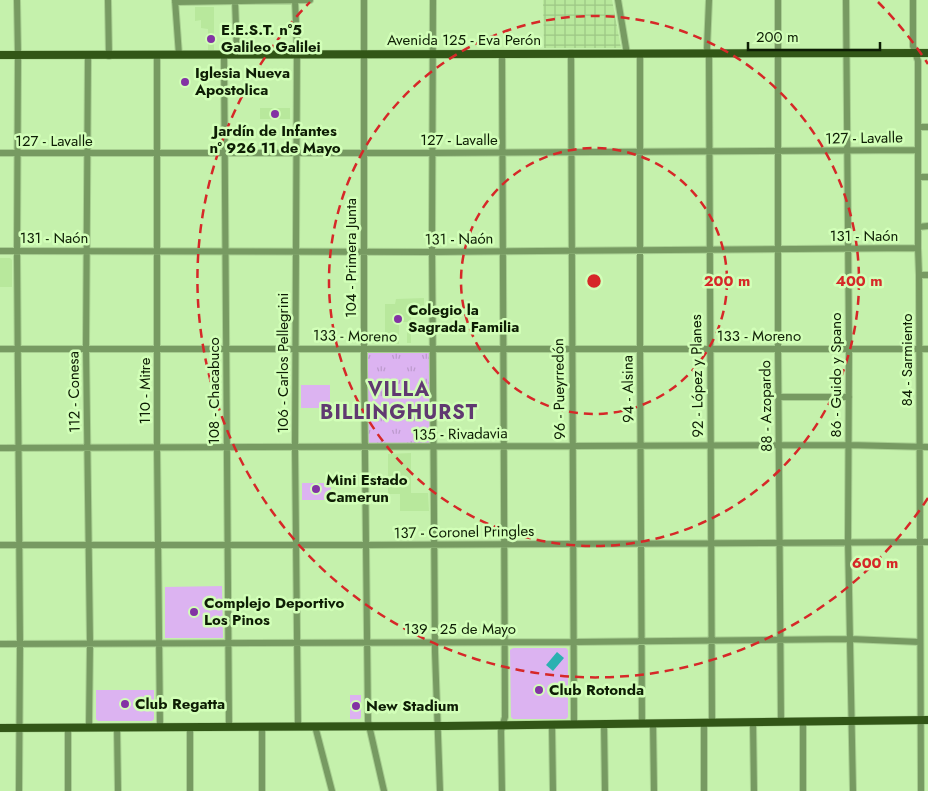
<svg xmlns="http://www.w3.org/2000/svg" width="928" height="791" viewBox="0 0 928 791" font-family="Jost,sans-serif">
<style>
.built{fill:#b8e89c}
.industrial{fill:url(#industrial-grid)}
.green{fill:#dcb3f1}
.park{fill:url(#park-tufts)}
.water{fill:#2bb1b1}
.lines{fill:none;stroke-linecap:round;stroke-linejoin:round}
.minor-casing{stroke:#a8cf91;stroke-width:8}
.major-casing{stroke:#a8cf91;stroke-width:9}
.minor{stroke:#779a62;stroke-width:6}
.major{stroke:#325617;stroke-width:8}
.ring{fill:none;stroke:#d62828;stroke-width:2.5;stroke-dasharray:9 6}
.poi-dot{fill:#8333a4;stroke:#d2ffb8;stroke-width:2}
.labels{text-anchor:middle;stroke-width:5;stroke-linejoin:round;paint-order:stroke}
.poi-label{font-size:15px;font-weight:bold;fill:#0d1d04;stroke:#d2ffb8;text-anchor:start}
.street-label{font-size:15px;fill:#0d1d04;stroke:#d2ffb8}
.district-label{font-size:20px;font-weight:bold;letter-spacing:1px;fill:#603971;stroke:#d2ffb8}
.centre{fill:#d62828;stroke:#d2ffb8;stroke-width:2.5}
.ring-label{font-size:15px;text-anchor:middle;font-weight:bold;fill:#d62828;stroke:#d2ffb8;stroke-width:5;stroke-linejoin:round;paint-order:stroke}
</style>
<defs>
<pattern id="industrial-grid" width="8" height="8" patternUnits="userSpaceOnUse" patternTransform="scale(1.25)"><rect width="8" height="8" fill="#b8e89c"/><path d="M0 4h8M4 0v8" fill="none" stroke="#9dc785"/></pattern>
<pattern id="park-tufts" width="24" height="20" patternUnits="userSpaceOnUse" patternTransform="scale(1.25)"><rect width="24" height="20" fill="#dcb3f1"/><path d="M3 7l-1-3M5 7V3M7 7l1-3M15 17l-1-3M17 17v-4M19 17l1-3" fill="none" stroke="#bc9acd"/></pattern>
</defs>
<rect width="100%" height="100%" fill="#c5f1ac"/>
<!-- built -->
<path class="built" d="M195,7H214V50H208V29L201,28V20L195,21Z
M260,108H290V119H260Z
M0,258H10L12,260V287H0Z
M424,298V317H411V343H407V322H399V344L385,343V304H395L396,299Z
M411,453V493H428L429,511H400V494H388V454Z"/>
<!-- industrial -->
<path class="industrial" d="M543,0H612L621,48H544Z"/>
<!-- green -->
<path class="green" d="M301,385H330V408H301Z
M302,483H331V500H302Z
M222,586L223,638H165V587Z
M513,648H566L568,650V717L566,719H513L511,717L510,650Z
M96,690H154V719L152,721H98L96,719Z
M350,695H361V717L360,719H350Z"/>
<!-- park -->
<path class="park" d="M370,351L430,352L432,445L368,446L366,354Z"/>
<!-- water -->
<path class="water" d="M557,652L564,658L553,671L546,665Z"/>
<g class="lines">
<!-- minor casing -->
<g class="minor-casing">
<path id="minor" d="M17,0L18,55L17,251L20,644L19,791
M108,0L109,56
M175,0L179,55
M235,0L237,55
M295,0L297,46L295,447L298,726
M364,0V369L368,721L384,791
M433,0L432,245L435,652L440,791
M618,0L627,54
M709,0L707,48L709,58L712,723
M778,0V348L781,722
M846,0L849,348L848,541L853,791
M913,0V46L918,61V248L919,275L921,791
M175,2L310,0
M571,53L574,724
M502,54L505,717L501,731L502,791
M640,54V348L642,724
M157,55V447L160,727
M224,55L229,727
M88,56L86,349L90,643L89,727
M919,127H928
M0,153H433L918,150
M918,177H928
M918,227L928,226
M0,251L432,252L918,248
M919,275H928
M0,349H928
M778,397H849
M0,448L848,445L928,447
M0,545H366L928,542
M0,644L574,642L850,639L920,642
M803,721V791
M753,722L754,791
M653,723L654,791
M604,724L605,791
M552,725L553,791
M315,726L332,791
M117,727L118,791
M262,727V791
M68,728V791
M190,791V727
M704,791V723"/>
</g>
<!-- major casing -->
<g class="major-casing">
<path id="major" d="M0,55L928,53
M0,728L446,726L928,720"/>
</g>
<!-- minor -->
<use href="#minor" class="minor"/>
<!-- major -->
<use href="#major" class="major"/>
</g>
<!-- distance rings -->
<g class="ring">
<circle cx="594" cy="281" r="133"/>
<circle cx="594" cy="281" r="265"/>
<path d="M928 498A398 398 0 1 1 310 2M878 2A398 398 0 0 1 928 64"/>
</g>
<!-- markers -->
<g class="poi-dot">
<circle cx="211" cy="39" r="5"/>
<circle cx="185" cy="82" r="5"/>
<circle cx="275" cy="114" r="5"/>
<circle cx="398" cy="319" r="5"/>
<circle cx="316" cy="489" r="5"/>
<circle cx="194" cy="612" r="5"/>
<circle cx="539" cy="690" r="5"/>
<circle cx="125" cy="704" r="5"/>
<circle cx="356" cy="706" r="5"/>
</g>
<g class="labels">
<!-- poi labels -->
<g class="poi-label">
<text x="221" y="35">E.E.S.T. n°5<tspan x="221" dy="17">Galileo Galilei</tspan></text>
<text x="195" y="78">Iglesia Nueva<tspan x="195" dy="17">Apostolica</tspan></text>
<text x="275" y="136" text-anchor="middle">Jardín de Infantes<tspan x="275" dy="17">nº 926 11 de Mayo</tspan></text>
<text x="408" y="315">Colegio la<tspan x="408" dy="17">Sagrada Familia</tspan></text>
<text x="326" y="485">Mini Estado<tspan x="326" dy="17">Camerun</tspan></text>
<text x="204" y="608">Complejo Deportivo<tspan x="204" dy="17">Los Pinos</tspan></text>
<text x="549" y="695">Club Rotonda</text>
<text x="135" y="709">Club Regatta</text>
<text x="366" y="711">New Stadium</text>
</g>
<!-- street labels -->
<g class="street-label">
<text x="464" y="45">Avenida 125 - Eva Perón</text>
<text transform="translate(864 138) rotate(-1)" y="5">127 - Lavalle</text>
<text x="459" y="145">127 - Lavalle</text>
<text x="54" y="146">127 - Lavalle</text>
<text x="864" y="241">131 - Naón</text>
<text x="54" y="243">131 - Naón</text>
<text transform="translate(459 239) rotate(-1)" y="5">131 - Naón</text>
<text transform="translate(351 258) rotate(-90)" y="5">104 - Primera Junta</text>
<text transform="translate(355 336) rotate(1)" y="5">133 - Moreno</text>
<text x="759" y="341">133 - Moreno</text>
<text transform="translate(907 360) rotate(-90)" y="5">84 - Sarmiento</text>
<text transform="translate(283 363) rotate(-90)" y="5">106 - Carlos Pellegrini</text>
<text transform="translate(836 375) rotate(-90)" y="5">86 - Guido y Spano</text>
<text transform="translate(697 376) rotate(-91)" y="5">92 - López y Planes</text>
<text transform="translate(559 389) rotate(-91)" y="5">96 - Pueyrredón</text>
<text transform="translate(628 389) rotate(-91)" y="5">94 - Alsina</text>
<text transform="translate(145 391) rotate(-90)" y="5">110 - Mitre</text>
<text transform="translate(214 391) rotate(-90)" y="5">108 - Chacabuco</text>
<text transform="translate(74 392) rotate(-91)" y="5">112 - Conesa</text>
<text transform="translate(766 406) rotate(-91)" y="5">88 - Azopardo</text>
<text transform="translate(460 434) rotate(-1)" y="5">135 - Rivadavia</text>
<text transform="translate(464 532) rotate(-1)" y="5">137 - Coronel Pringles</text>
<text x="460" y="634">139 - 25 de Mayo</text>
</g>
<!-- district labels -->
<g class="district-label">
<text x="399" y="396">VILLA<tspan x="399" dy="23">BILLINGHURST</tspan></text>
</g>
</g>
<circle cx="594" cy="281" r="8" class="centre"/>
<g class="ring-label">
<text x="727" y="286">200 m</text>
<text x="859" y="286">400 m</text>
<text x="875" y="568">600 m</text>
</g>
<!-- scale -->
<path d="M748 42v8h132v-8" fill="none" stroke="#0d1d04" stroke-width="2.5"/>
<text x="756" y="42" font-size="15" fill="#0d1d04" stroke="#d2ffb8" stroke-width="4" paint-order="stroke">200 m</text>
</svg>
